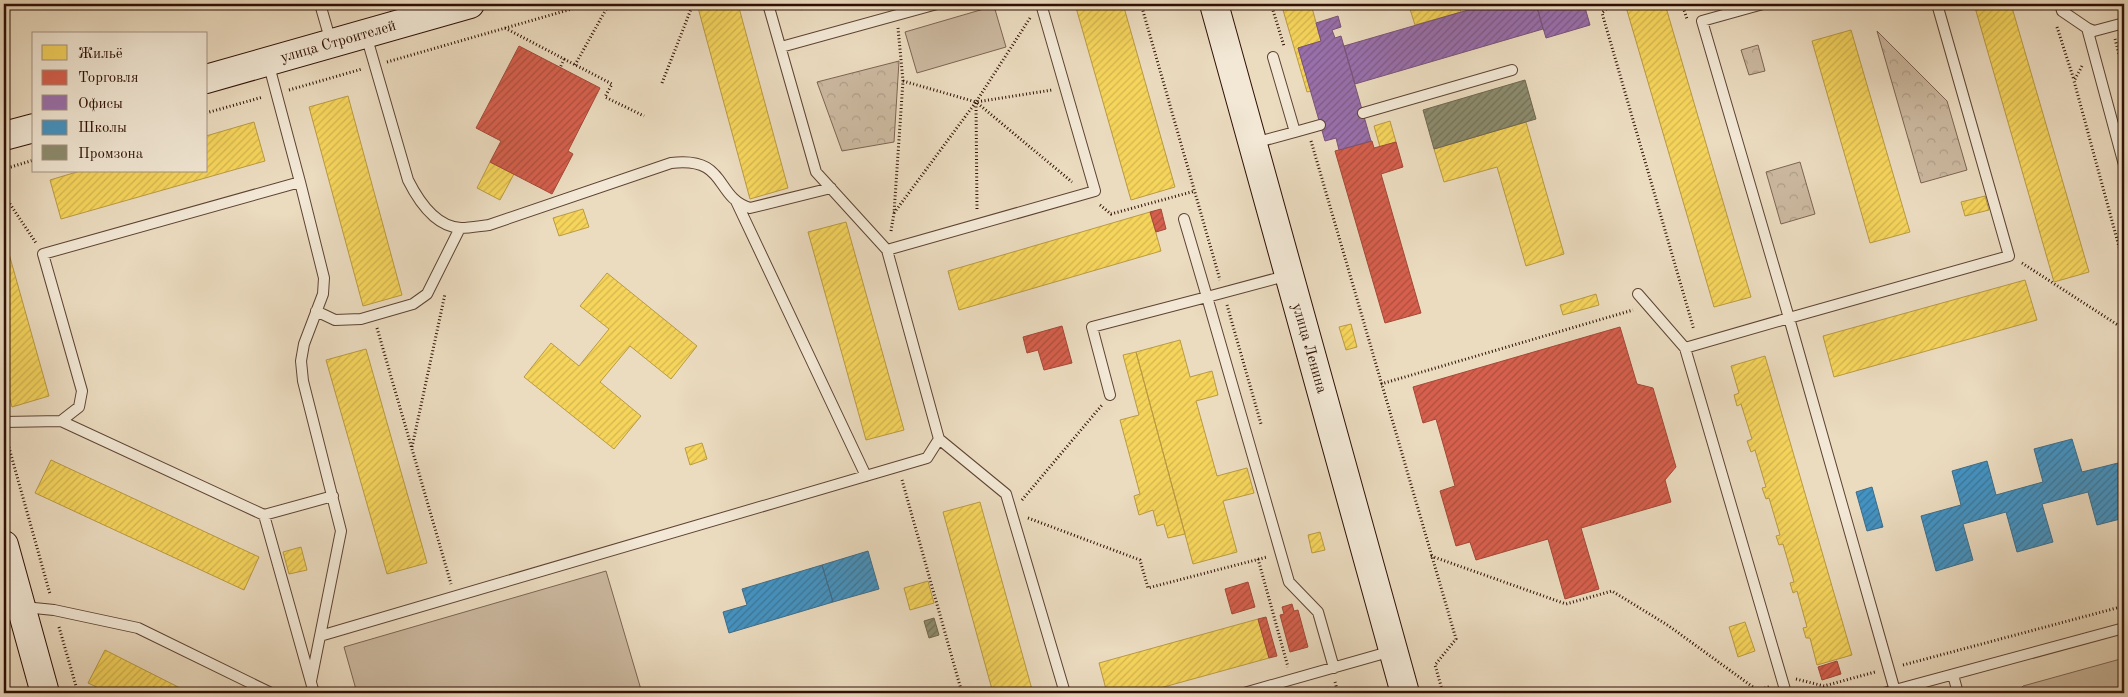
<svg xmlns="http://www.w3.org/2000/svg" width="2128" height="697" viewBox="0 0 2128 697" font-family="'Old Standard TT',serif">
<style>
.park{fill:url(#park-crowns);stroke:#7d6452}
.pitch{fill:#cbb89f;stroke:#7d6452}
.homes{fill:url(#homes-hatch);stroke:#ba9a42}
.shops{fill:url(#shops-hatch);stroke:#a44837}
.offices{fill:url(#offices-hatch);stroke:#795379}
.schools{fill:url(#schools-hatch);stroke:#3d6c8a}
.industry{fill:url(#industry-hatch);stroke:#70674e}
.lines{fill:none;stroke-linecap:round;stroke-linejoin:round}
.service-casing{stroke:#5e4333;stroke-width:12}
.secondary-casing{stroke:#2f1004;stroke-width:30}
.path{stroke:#2f1004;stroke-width:3;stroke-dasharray:1 2.5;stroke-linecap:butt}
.service{stroke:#f2e8d5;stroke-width:10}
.secondary{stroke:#f2e8d5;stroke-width:28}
.labels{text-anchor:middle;stroke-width:5;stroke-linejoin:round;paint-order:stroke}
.street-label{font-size:15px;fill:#2f1004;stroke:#f2e8d5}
</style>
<defs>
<pattern id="park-crowns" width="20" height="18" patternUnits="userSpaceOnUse" patternTransform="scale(1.25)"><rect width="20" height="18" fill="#cbb89f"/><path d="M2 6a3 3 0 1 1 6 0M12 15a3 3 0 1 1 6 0" fill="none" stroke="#af9d87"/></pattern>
<pattern id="homes-hatch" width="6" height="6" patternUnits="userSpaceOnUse" patternTransform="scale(1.25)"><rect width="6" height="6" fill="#f6d55c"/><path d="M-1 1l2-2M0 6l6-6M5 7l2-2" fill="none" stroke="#d3b64e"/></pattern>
<pattern id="shops-hatch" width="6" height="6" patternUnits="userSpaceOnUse" patternTransform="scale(1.25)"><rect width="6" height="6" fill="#d6604d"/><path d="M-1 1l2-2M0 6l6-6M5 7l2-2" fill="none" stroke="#ae4e3e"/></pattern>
<pattern id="offices-hatch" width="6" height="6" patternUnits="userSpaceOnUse" patternTransform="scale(1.25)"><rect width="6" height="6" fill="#9970ab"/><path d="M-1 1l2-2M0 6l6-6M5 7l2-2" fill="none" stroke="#7d5b89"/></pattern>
<pattern id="schools-hatch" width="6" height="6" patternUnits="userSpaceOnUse" patternTransform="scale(1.25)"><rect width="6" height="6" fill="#4393c3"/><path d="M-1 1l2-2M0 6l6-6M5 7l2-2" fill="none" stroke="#38779c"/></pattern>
<pattern id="industry-hatch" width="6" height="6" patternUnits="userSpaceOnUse" patternTransform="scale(1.25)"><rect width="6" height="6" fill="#8c8c6e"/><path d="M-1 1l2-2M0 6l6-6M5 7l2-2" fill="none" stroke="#737158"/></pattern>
</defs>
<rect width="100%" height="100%" fill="#ebdbbf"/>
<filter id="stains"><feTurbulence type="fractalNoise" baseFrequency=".004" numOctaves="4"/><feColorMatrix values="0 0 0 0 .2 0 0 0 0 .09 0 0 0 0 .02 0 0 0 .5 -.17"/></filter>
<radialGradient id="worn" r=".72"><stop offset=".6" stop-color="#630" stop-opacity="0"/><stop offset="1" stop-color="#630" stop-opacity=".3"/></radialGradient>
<!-- park -->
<path class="park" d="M1877,31L1947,101L1967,170L1921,183Z
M1758,45L1765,71L1749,75L1741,50Z
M899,61L894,142L842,151L817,82Z
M1800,162L1815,214L1781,224L1766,172Z"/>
<!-- pitch -->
<path class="pitch" d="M994,6L1006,47L917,73L905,32Z
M606,571L642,693H357L344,647Z
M2124,658V693H2016L2023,686Z"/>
<!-- homes -->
<path class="homes" d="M697,4H738L788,188L750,199Z
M799,4H823L801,10Z
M1075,4H1123L1175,187L1131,200Z
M1305,4H1311L1321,41L1298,48L1311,91L1307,92L1283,10Z
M1419,4H1458L1461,12L1415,25L1410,9Z
M1636,4H1665L1751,297L1714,307L1626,7Z
M1974,4H2011L2089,272L2054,282Z
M1851,30L1910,232L1870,243L1812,41Z
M348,96L402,295L363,306L309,107Z
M1390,121L1396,142L1380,147L1374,126Z
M254,122L265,161L61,219L50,180L80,171H206V136Z
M1526,122L1564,254L1526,266L1497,167L1444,182L1434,149Z
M490,162L514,174L500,200L477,188Z
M1985,196L1989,210L1965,216L1961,202Z
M583,209L589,227L559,236L553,218Z
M1150,212L1161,251L959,310L948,271Z
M846,222L904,430L866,440L808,232Z
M4,236L49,396L12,407L4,377Z
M607,273L697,346L671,379L630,346L600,382L641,416L614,449L524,377L551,343L579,366L609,329L580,306Z
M2025,280L2037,320L1834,377L1823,336Z
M1596,294L1599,305L1563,315L1560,305Z
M1351,324L1357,347L1346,350L1339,327Z
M1180,340L1190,377L1212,371L1218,395L1196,401L1217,476L1247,468L1254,493L1223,501L1237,552L1193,564L1136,352Z
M366,349L427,563L387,574L326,360Z
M1136,352L1185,534L1168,538L1164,524L1157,526L1153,510L1139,515L1134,496L1140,494L1120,420L1139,415L1123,355Z
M1765,356L1852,655L1817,665L1810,638H1806L1803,628L1807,627L1797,591L1793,593L1790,583L1794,582L1783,544L1779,545L1776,536L1780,535L1769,498L1766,499L1762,488L1766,487L1755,450L1751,452L1747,441L1752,439L1741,404L1737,406L1734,395L1739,393L1731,366Z
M702,443L707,459L690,465L685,448Z
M51,460L259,557L244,590L35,493Z
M980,502L1033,693H993L943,512Z
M1320,532L1325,550L1312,553L1308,535Z
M301,547L307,570L289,574L283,552Z
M928,581L934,603L910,610L904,588Z
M1258,619L1269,658L1142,693H1107L1099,663Z
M1745,622L1755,651L1738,657L1729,627Z
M105,650L190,693H109L88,683Z"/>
<!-- shops -->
<path class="shops" d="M519,46L600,88L568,151L573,154L552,194L490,162L501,141L476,128Z
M1372,141L1374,148L1396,142L1403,167L1381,174L1421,313L1385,323L1335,151Z
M1161,209L1166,229L1156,232L1150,212Z
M1062,326L1072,363L1044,370L1038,350L1027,353L1023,337Z
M1620,327L1637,384L1653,388L1676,467L1665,480L1671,502L1581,528L1599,589L1565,599L1548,539L1476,560L1470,542L1456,546L1440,491L1455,486L1436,419L1423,423L1413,387Z
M1248,582L1255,607L1232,614L1225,589Z
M1292,604L1294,611L1298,610L1308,647L1290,652L1280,615L1284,614L1282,607Z
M1266,617L1277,656L1269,658L1258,619Z
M1837,661L1841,674L1822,680L1818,667Z"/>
<!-- offices -->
<path class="offices" d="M1489,4H1536L1543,29L1355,84L1344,46Z
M1536,4H1584L1590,25L1546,38Z
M1338,16L1341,27L1332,30L1335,38L1341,36L1371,141L1339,150L1336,138L1325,141L1298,48L1321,41L1316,23Z"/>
<!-- schools -->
<path class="schools" d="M2072,439L2082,472L2122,462L2124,471V518L2097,525L2088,492L2042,504L2053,542L2017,552L2006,512L1963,524L1973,560L1936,571L1921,516L1961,505L1952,471L1987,461L1996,495L2043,482L2034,449Z
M1872,487L1883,527L1867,531L1856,492Z
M868,551L879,589L833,602L822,565Z
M822,565L833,602L729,633L723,612L747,605L742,589Z"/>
<!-- industry -->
<path class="industry" d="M1525,80L1536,119L1434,149L1423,110Z
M934,618L939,635L929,638L924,621Z"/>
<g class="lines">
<!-- service casing -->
<g class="service-casing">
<path id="service" d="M320,4L331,42
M768,4L816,172L887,250L1095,191L1041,4
M1763,4L1702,21L1789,318L1685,348L1786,693
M2060,4L2062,11L2087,28L2124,165
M2087,28L2094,31L2124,23
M366,35L408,180C418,200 436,227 461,228C470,228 480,226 489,225L671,163C728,156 714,197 750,208L831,188
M781,47L937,4
M1363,113L1512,70
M1295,132L1320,125
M1254,143L1295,132L1273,57
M300,182L324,278L323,294L304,344L301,361L303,381L341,531L311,681
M736,201L866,476
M1184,219L1207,297L1289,275
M887,250L939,439L1006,494L1065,693
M1638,294L1685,348
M316,311L335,320L361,319L413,304L427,294L460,228
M1110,395L1092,327L1207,297L1289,582L1318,612L1334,668
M61,421L264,515L314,693
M4,422L61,421L79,407L82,391L43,254L300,182L268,62
M264,515L333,496
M24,607L54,610L138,628L271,693
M320,636L927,458L939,439
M1953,675L1958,693
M1895,691L1789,318L2009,256L1937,4
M1244,693L1392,651
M1884,693L2124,628"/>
</g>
<!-- secondary casing -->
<g class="secondary-casing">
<path id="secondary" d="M1214,4L1405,693
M206,79L470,4
M4,136L34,128
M4,545L45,693"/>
</g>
<!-- path -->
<path class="path" d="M1141,4L1220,280
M1271,4L1284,46
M1611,4L1602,13L1694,330
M1682,4L1687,19
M1683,7L1696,4
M1030,18L976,102L1052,90
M2057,27L2074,80
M505,28L564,59L560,68
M2115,39L2124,73
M564,59L612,84L605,97L644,116
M387,62L589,4
M575,65L609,4
M2082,66L2074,81L2124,265
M903,81L976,102L977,209
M662,83L693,4
M289,90L362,69
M206,113L263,97
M1311,141L1456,639L1435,665L1443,693
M4,169L34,160
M4,195L36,243
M1100,205L1111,214L1195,191
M894,213L976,102L1072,182
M891,231L894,213L903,81L898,28
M2022,263L2124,329
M1227,305L1261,424
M377,328L451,584
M1381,384L1633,310
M6,437L50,594
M412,447L445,294
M902,480L962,693
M1022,500L1102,405
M1028,518L1140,560L1148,588L1267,557
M1431,556L1566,604L1612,591L1669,626L1757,690L1769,687
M1258,559L1288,667
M59,627L78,693
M1903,665L2124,606
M1796,679L1824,686L1875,672
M1335,682L1338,693"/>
<!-- service -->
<use href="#service" class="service"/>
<!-- secondary -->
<use href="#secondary" class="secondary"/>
</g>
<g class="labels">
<!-- street labels -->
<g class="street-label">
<text transform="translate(338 41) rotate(-16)" y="5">улица Строителей</text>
<text transform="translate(1310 348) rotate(74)" y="5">улица Ленина</text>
</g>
</g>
<!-- margin -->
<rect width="2128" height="697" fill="none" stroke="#ebdbbf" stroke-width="20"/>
<rect x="5" y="5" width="2118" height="687" fill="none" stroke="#2f1004" stroke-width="2.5"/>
<rect x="10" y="10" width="2108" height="677" fill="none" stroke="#2f1004"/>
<!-- legend -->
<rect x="32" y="32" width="175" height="140" fill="#f2e8d5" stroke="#a49281"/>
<rect x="42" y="45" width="25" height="15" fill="#f6d55c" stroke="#a49281"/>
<text x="78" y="58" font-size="15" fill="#2f1004">Жильё</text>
<rect x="42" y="70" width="25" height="15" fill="#d6604d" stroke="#a49281"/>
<text x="78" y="82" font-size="15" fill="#2f1004">Торговля</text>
<rect x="42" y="95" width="25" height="15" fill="#9970ab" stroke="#a49281"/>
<text x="78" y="108" font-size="15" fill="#2f1004">Офисы</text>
<rect x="42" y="120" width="25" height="15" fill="#4393c3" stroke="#a49281"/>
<text x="78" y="132" font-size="15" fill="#2f1004">Школы</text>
<rect x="42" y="145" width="25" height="15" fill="#8c8c6e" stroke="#a49281"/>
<text x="78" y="158" font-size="15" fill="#2f1004">Промзона</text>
<rect width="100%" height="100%" filter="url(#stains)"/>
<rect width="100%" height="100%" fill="url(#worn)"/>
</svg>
